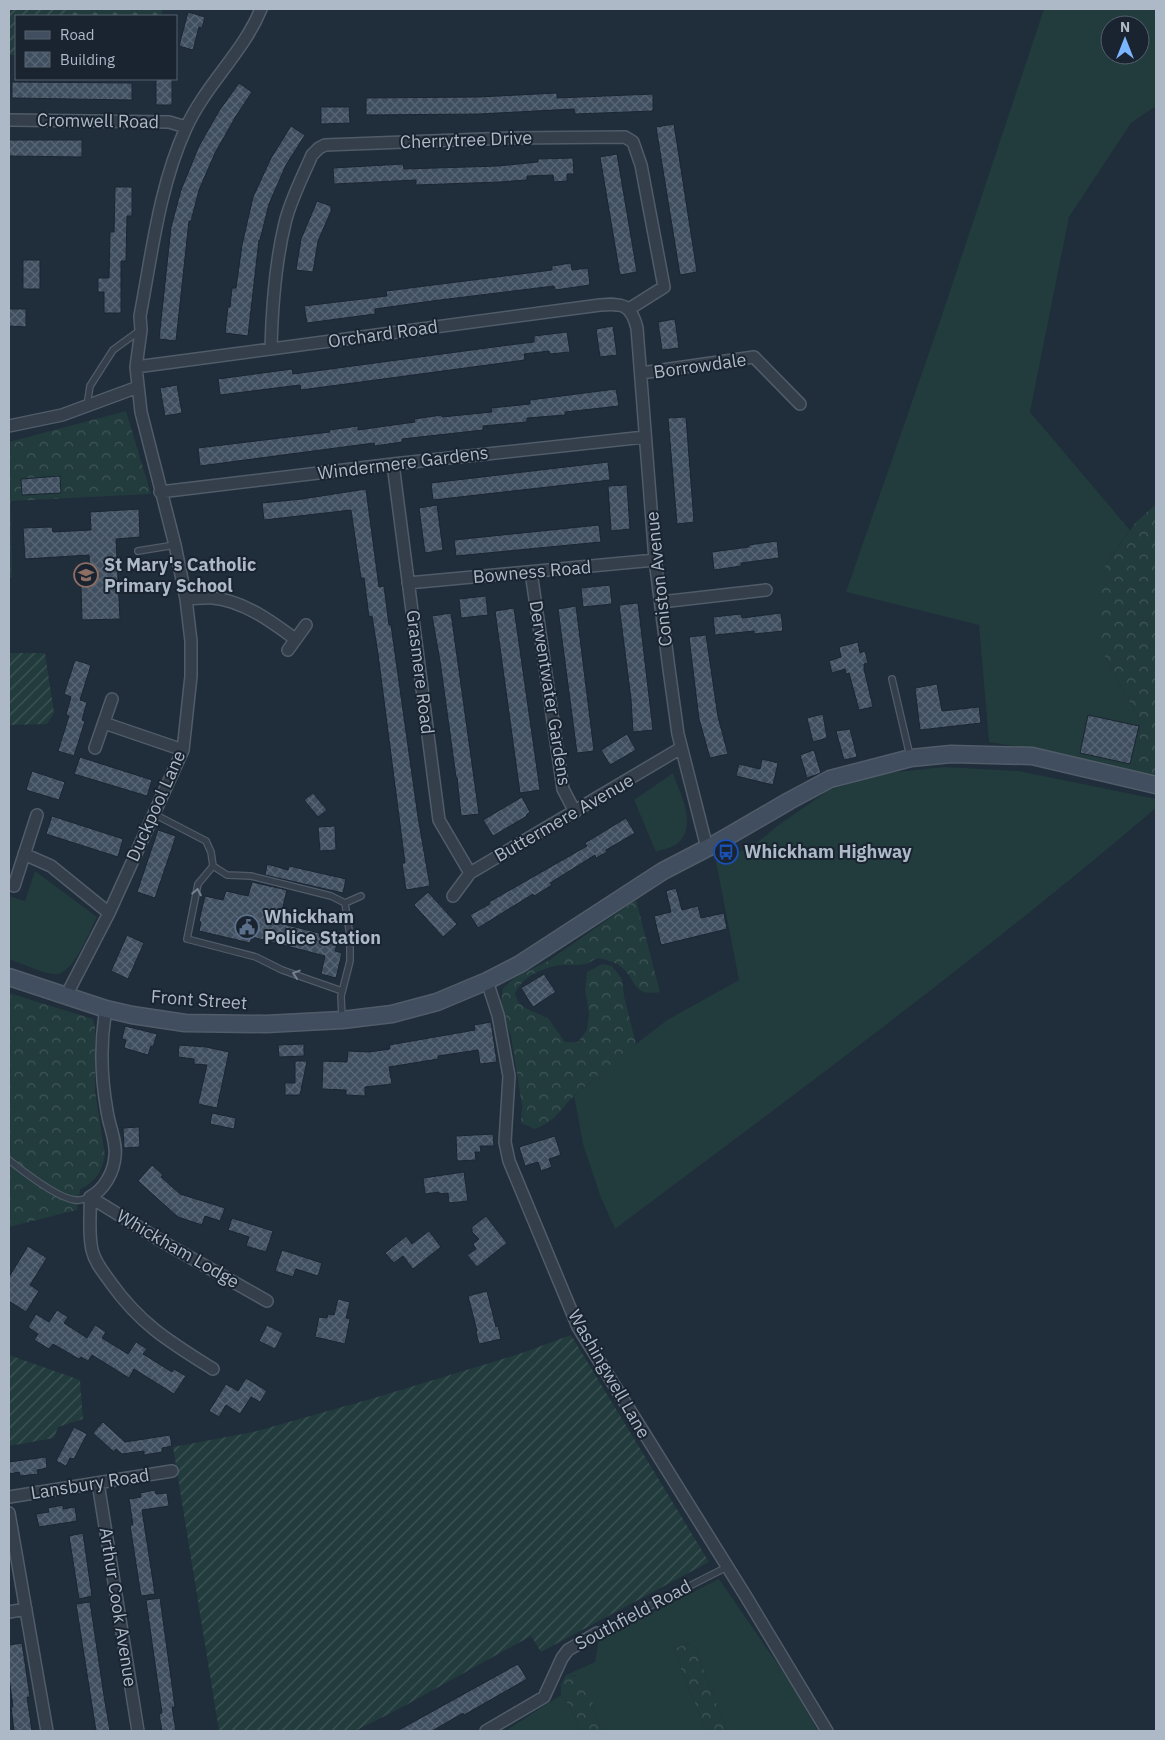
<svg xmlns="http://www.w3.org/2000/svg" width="1165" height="1740" viewBox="0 0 1165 1740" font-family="'IBM Plex Sans',sans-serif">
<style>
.grass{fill:#223b3c;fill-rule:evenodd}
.forest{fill:url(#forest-crowns)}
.cemetery{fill:url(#cemetery-stones)}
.garden{fill:url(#garden-furrows)}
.building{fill:url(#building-cross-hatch);stroke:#1b2632}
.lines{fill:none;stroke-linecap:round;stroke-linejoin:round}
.service-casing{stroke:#515c69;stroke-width:8}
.minor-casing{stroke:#515c69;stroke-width:14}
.secondary-casing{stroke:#515c69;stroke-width:19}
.service{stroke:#343f4b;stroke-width:5.5}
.minor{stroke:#343f4b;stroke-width:11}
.secondary{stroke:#414e5f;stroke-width:16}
.oneway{stroke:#778290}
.labels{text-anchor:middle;stroke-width:4;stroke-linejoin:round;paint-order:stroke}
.street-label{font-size:18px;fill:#aeb9c8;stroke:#192430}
.poi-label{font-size:18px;font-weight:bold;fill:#aeb9c8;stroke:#192430;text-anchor:start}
</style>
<defs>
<pattern id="forest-crowns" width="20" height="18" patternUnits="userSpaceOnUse" patternTransform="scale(1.25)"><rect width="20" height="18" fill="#223b3c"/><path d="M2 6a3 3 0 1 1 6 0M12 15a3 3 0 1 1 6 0" fill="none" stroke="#405557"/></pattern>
<pattern id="cemetery-stones" width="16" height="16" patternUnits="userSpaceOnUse" patternTransform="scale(1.25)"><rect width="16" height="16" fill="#223b3c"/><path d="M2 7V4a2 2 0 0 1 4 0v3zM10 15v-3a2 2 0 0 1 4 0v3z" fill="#405557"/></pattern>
<pattern id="garden-furrows" width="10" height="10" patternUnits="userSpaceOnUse" patternTransform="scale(1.25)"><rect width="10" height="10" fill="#223b3c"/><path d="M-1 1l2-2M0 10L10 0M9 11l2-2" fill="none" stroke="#405557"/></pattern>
<pattern id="building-cross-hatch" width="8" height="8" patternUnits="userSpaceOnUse" patternTransform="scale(1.25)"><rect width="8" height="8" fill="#404f60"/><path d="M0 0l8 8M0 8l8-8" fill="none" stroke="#596675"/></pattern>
</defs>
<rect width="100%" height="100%" fill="#202d3b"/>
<!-- grass -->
<path class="grass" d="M1044,9H1156V106L1131,123L1069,217L1030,412L1130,530L1106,564L1103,653L1139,719L1140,738L1134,773L1042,751L989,742L979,625L846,592L940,321ZM1110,25H1140V55H1110Z
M945,767L1019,771L1156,799V808C982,956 798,1092 615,1229L601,1198L583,1144L574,1096L613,1062L667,1020L739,980L716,862L754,845L777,826L829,790L887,773Z
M673,773C680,794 698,824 678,843C673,848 662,849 656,852L634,800Z
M35,871L97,917C89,932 73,977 54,974C41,973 21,963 9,959V896L25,901Z
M9,1017L11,1019L16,1035L9,1041Z
M719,1579L790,1682L818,1731H727L695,1647L689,1643L673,1649L704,1725L708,1731H601L593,1704L576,1675H566L595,1662L599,1639Z
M561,1695L569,1705L580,1731H505Z"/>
<!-- forest -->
<path class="forest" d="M126,411L151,494L11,501L12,578H9V442Z
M1156,504V779L1134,773L1140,738L1139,719L1103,653L1097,610L1106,564L1136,522Z
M636,900L660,992C631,997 637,979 621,967C617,963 609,961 603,959C596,956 592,962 586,964C578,966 570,964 562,965C545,966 520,978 515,994L519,1003L527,1009L548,1018L565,1042H578L587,1030L589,1013L585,990L587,972L602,964L612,966L622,979L624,996L636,1044C615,1060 596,1077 576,1094C559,1110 559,1119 535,1129L521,1123L522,1106L511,1036L500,1007L503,988L514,978L548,961Z
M9,993L93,1019L95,1027V1091L105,1155C102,1173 95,1181 80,1190L77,1210L9,1227V1041L16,1035L11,1019L9,1017Z
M689,1643L695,1647L727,1731H708L704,1725L673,1649Z
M566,1675L580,1676L586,1685L593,1704L601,1731H580L569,1705L561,1695V1684Z"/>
<!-- cemetery -->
<path class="cemetery" d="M73,9H163L161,16H73Z"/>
<!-- garden -->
<path class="garden" d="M9,9H73V16H16V55H9Z
M9,653H45L54,713L47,724L9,725Z
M571,1335L709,1562L541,1652L531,1636L397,1710L355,1731H219L173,1447L253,1432L374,1398L522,1353Z
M9,1355L80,1380L83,1419L58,1427L54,1438L9,1446Z"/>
<!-- building -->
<path class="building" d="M188,12L205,17L202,28L199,27L193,50L179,46Z
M156,79H172V105H156Z
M12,82L132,83V100L12,98Z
M239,83L252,92L236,116L215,153L199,190L191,221H189L176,341L159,339L171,227L181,190L199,146L219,111Z
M557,93V98L653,94V111L575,114L574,109L479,114L366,115V98L479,97Z
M321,107H349L350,123L321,124Z
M674,124L697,272L680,275L656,127Z
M291,126L305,135L286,165L269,204L260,240H259L248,336L225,333L228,307H230L232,288H236L242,245L253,197L271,158Z
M9,140H82V157L9,156Z
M617,154L637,272L620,275L600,157Z
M573,158L574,174H567V181L554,182L553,175L527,176V180L499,182L416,185V180L334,184L333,168L403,164L404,169L498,166L538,162V159Z
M115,187H132V216H127L126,261H121V313H104V292H98V278H109L110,232H114Z
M317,201L331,206V211L318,241L313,272L296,270L301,239Z
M23,260H40V289H23Z
M571,263L572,270L588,268L590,285L555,290L554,286L432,301L375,309V314L307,323L304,306L387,296L386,291L552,270V266Z
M9,309H26V327L9,326Z
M675,319L679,348L662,350L658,322Z
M613,326L617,355L600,357L596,329Z
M567,332L570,352L550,354L549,351L524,354L525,360L301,390L300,385L220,395L218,379L292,369L293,374L509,345L534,342V336Z
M177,385L182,413L165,416L160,388Z
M616,389L619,406L565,412V415L527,418V422L483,426V430L402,439V442L375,446L374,443L200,466L198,448L330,432L329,430L358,426V430L386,426L415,422L414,419L442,415V417L492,412L491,408L530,404V400Z
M686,417L694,522L677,524L668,418Z
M608,462L610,480L433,500L431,483Z
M60,476L61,493L22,495L21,479Z
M627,485L630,529L611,531L608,486Z
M366,489L379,587L384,586L389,625H391L418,817L430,886L406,890L402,863H405L378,654L372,616L369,617L364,578H361L351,510L264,520L262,503L302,499Z
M437,505L443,550L425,553L419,508Z
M139,509L140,537L116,539L120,619L82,620L81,586L91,585L89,555L25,559L23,528L52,527L53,532L91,530L90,512Z
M599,525L601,542L456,556L454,540Z
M777,541L779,558L741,563V566L714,570L712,552L749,547V545Z
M610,585L612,604L583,607L581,588Z
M486,596L488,615L461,618L459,599Z
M638,603L653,730L633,732L631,699L619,605Z
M576,606L594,751L577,753L558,609Z
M514,608L540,790L520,793L495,611Z
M451,613L479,814L461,816L457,777H456L440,661L432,616Z
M781,613L783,631L754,634V631L715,635L713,617L741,614L742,618Z
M706,635L718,717L728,754L710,758L699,719L689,637Z
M858,642L860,653L865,651L868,663L864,664V669L873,707L859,710L849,673L846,674L845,669L832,673L829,661L841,657L839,647Z
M75,660L91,665L80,700L87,702L82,720L85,721L74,756L58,751L69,716L66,715L71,697L64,694Z
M937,684L942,711L979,707L981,723L920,730L915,688Z
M823,714L827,738L813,742L807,718Z
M1088,715L1139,726L1130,764L1080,753Z
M850,729L857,757L844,760L836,731Z
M627,734L636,750L610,765L601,750Z
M814,750L821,773L807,778L800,755Z
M80,757L152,780L147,796L74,774Z
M762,759L778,763L773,785L736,776L739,764L760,769Z
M32,771L65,782L59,800L26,790Z
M313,793L327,810L318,817L304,800Z
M522,797L530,812L526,815L527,816L493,836L483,820Z
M52,816L123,839L118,857L46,834Z
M626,818L635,833L606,850L607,852L596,858L595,855L550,883L552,885L534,896L533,894L478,928L470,915L490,904L489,902L587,846L585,843Z
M335,826L336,850L320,851L318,827Z
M158,830L176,836L155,898L137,892Z
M267,864L288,870L289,866L346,879L343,893L265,875Z
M252,882L287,890L279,923L339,938L335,951L342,953L336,978L321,974L325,956L252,937L250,943L199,931L201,922L199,921L205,896L223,900L226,891L248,896Z
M676,888L682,910L698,906L701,918L724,913L727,929L661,945L654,916L671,912L666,891Z
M428,892L457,924L443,937L414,905Z
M127,935L144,943L128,979L111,971Z
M544,974L556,992L533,1007L521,988Z
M491,1022L497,1062L480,1064L478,1050L438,1056V1059L389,1067L392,1084L365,1087V1096L346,1095V1090L322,1089L323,1061L347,1062L348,1051L369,1052L390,1049L389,1045L475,1030L474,1025Z
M125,1026L157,1034L153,1047L151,1046L148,1055L124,1048L126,1040L122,1039Z
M304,1044V1056L279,1057L278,1045Z
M179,1045L206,1047L229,1052L217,1108L198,1104L207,1065L194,1064V1059L178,1057Z
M295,1061H307L300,1095H285V1083H295Z
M212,1113L236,1118L234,1129L210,1124Z
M139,1127L140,1147L124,1148L123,1128Z
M493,1134L494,1146H480L481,1152H475L476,1160L457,1161L456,1136Z
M555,1136L561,1155L549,1159L552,1167L541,1171L538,1162L525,1166L519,1147Z
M152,1165L163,1175L161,1177L180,1194L225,1208L220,1221L205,1216L202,1225L178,1217L138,1181Z
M464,1172L468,1201L449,1203L448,1193L439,1194V1192L425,1194L423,1178Z
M486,1216L507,1243L477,1267L467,1255L476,1249L473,1244L479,1239L472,1232V1227Z
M232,1218L273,1231L266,1252L246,1246L249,1237L228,1230Z
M429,1231L441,1247L413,1269L403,1256L394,1263L385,1253L406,1236L412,1244Z
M28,1246L47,1258L30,1285L39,1291L26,1312L9,1301V1277Z
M282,1250L322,1263L318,1276L296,1269L293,1277L275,1271Z
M487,1291L496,1327L498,1326L501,1339L479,1344L476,1332L477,1331L468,1296Z
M338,1299L350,1302L346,1318L350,1319L345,1344L315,1337L319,1317L327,1318L328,1314L334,1315Z
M57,1310L68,1317L64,1323L87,1338L95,1325L106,1332L102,1338L128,1354L136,1342L147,1349L143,1354L172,1372L174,1369L186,1376L174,1394L134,1369L129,1378L92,1355L88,1361L81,1357L79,1359L53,1344L49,1349L34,1340L38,1334L28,1327L36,1314L49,1322Z
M267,1325L283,1333L275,1349L259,1341Z
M246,1378L267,1391L260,1402L251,1397L240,1414L226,1405L219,1417L209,1411L226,1384L238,1391Z
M103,1422L125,1442L170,1435L172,1446L162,1448V1452L144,1455V1451L122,1454L116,1449L114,1452L93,1433Z
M74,1427L87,1434L74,1459L70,1458L66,1466L56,1461Z
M46,1457L47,1468L37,1470L38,1474L20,1476L19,1472L9,1474V1462Z
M155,1490L156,1494L167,1493L169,1506L142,1510L155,1594L141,1596L130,1525H133L129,1499L141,1497L140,1493Z
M63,1505V1509L75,1507L77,1521L39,1527L36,1514L49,1512L48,1508Z
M83,1533L92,1596L79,1599L69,1536Z
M160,1598L175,1707H172L176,1731H162L159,1714L162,1713L146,1600Z
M90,1602L104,1696L110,1731H96L76,1604Z
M22,1643L30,1697H27L32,1731H14L11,1707H13L9,1677V1645Z
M518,1664L527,1679L464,1715L463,1713L432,1731H397Z"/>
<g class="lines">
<!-- service casing -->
<g class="service-casing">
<path id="service" d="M87,406L90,386L113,350L139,331
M138,551L175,545
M892,679L910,756
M154,814L206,841L211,852L213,866L198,884L187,939L256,957L282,970L342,991
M213,866L227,875L251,876L331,896L345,903
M342,1018L341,996L350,961V936L345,903L361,896
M9,1160C24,1172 57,1198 75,1200C80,1201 85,1199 90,1197
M597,1633L727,1567"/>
</g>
<!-- minor casing -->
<g class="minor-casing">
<path id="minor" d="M9,120L169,122L186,127
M271,349C272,307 275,264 285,223C290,201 303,176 312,155L319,148L325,145L511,138L625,137L633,142L641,165L664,287L629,309
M136,367L600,305C622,303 631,304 637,328L655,560L669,669L678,734L707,848
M641,373L754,357L800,404
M9,426L62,415L138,387
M393,464L439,820L470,873
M160,492L393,464L645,437
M531,572L563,789L575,812
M408,583L655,560
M186,599C195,599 205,597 213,598C244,601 272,622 295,639
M661,602L766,590
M288,650L306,625
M104,723L183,750
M95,748L112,699
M24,854L51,866L109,913
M14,886L37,815
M453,896L470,873L681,748
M487,981L498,1015L509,1076L505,1142L509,1161L578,1327L745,1595L827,1731
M66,996L109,913L183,750L191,676V641L186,599L175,545L141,412L136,367L141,330L140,316C152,253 159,187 186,128C206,84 243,53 261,9
M90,1197C91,1215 88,1232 92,1250C95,1263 104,1273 111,1283C141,1325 170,1342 213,1369
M90,1197L163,1242L267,1301
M90,1197C104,1190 114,1172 115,1156C117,1142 109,1126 107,1111C101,1077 100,1042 106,1009
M98,1483L138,1731
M9,1497L172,1471
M9,1513L47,1731
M9,1612L26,1609
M486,1731L544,1697L562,1658L568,1650L597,1633"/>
</g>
<!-- secondary casing -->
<g class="secondary-casing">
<path id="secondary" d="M9,977L106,1009L132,1015L185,1023L266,1024L342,1020L392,1014L437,1002L487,981L520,964L663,871L715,844L789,801L830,779L911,758L951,754L1032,756L1156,785"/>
</g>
<!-- service -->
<use href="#service" class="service"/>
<!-- minor -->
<use href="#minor" class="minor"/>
<!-- secondary -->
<use href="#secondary" class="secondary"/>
</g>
<!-- one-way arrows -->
<defs><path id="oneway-chevron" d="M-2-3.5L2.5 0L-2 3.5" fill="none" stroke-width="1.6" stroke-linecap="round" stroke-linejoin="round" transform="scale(1.25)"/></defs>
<g class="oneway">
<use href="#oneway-chevron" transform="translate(197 892) rotate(-79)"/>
<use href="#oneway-chevron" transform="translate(296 974) rotate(-162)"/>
</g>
<!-- icons -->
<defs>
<g id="school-ring" transform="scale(1.25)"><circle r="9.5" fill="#192430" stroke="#8d6e63" stroke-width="1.5"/><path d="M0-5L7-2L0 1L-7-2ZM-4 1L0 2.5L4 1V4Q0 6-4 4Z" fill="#8d6e63"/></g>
<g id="bus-ring" transform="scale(1.25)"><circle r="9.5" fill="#192430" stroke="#1a4fb4" stroke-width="1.5"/><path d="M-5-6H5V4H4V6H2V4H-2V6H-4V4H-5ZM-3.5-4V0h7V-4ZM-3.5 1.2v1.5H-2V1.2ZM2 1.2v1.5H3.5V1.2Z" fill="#1a4fb4"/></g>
<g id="civic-ring" transform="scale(1.25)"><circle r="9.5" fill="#192430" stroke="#5c6f8a" stroke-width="1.5"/><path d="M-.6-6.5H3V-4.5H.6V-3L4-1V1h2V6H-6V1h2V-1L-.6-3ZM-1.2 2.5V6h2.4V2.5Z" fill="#5c6f8a"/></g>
</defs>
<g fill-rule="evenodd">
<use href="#school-ring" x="86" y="575"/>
<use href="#bus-ring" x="726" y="852"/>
<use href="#civic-ring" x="247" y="927"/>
</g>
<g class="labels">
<!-- street labels -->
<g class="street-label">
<text transform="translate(98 121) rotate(1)" y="6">Cromwell Road</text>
<text transform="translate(466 140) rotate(-2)" y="6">Cherrytree Drive</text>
<text transform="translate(383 334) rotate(-8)" y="6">Orchard Road</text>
<text transform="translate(700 366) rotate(-8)" y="6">Borrowdale</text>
<text transform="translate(403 463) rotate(-7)" y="6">Windermere Gardens</text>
<text transform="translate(532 572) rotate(-5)" y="6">Bowness Road</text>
<text transform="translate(659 579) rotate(-96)" y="6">Coniston Avenue</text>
<text transform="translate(420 672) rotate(83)" y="6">Grasmere Road</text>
<text transform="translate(550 693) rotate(81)" y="6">Derwentwater Gardens</text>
<text transform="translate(156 806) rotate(-66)" y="6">Duckpool Lane</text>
<text transform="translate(564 818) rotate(-30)" y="6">Buttermere Avenue</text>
<text transform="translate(199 1000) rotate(4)" y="6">Front Street</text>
<text transform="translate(178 1249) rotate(30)" y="6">Whickham Lodge</text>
<text transform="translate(609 1374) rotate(60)" y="6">Washingwell Lane</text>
<text transform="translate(90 1484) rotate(-9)" y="6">Lansbury Road</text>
<text transform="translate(118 1607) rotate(81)" y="6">Arthur Cook Avenue</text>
<text transform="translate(633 1615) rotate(-28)" y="6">Southfield Road</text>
</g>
<!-- poi labels -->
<g class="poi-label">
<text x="104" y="571">St Mary's Catholic<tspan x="104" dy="21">Primary School</tspan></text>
<text x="744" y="858">Whickham Highway</text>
<text x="264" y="923">Whickham<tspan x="264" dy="21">Police Station</tspan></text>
</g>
</g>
<!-- border -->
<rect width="1165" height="1740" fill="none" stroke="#aeb9c8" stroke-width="20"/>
<!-- legend -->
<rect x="15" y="15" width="162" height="65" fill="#192430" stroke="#55606d"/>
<rect x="25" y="31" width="25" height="8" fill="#414e5f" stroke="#55606d"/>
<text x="60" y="40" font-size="15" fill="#aeb9c8">Road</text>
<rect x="25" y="52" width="25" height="15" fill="url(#building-cross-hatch)" stroke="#55606d"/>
<text x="60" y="65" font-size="15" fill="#aeb9c8">Building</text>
<!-- north arrow -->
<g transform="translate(1125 40)"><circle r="24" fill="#192430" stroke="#55606d"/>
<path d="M0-4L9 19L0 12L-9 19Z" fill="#7cb5ff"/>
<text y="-8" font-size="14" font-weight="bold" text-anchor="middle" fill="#aeb9c8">N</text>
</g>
</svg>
